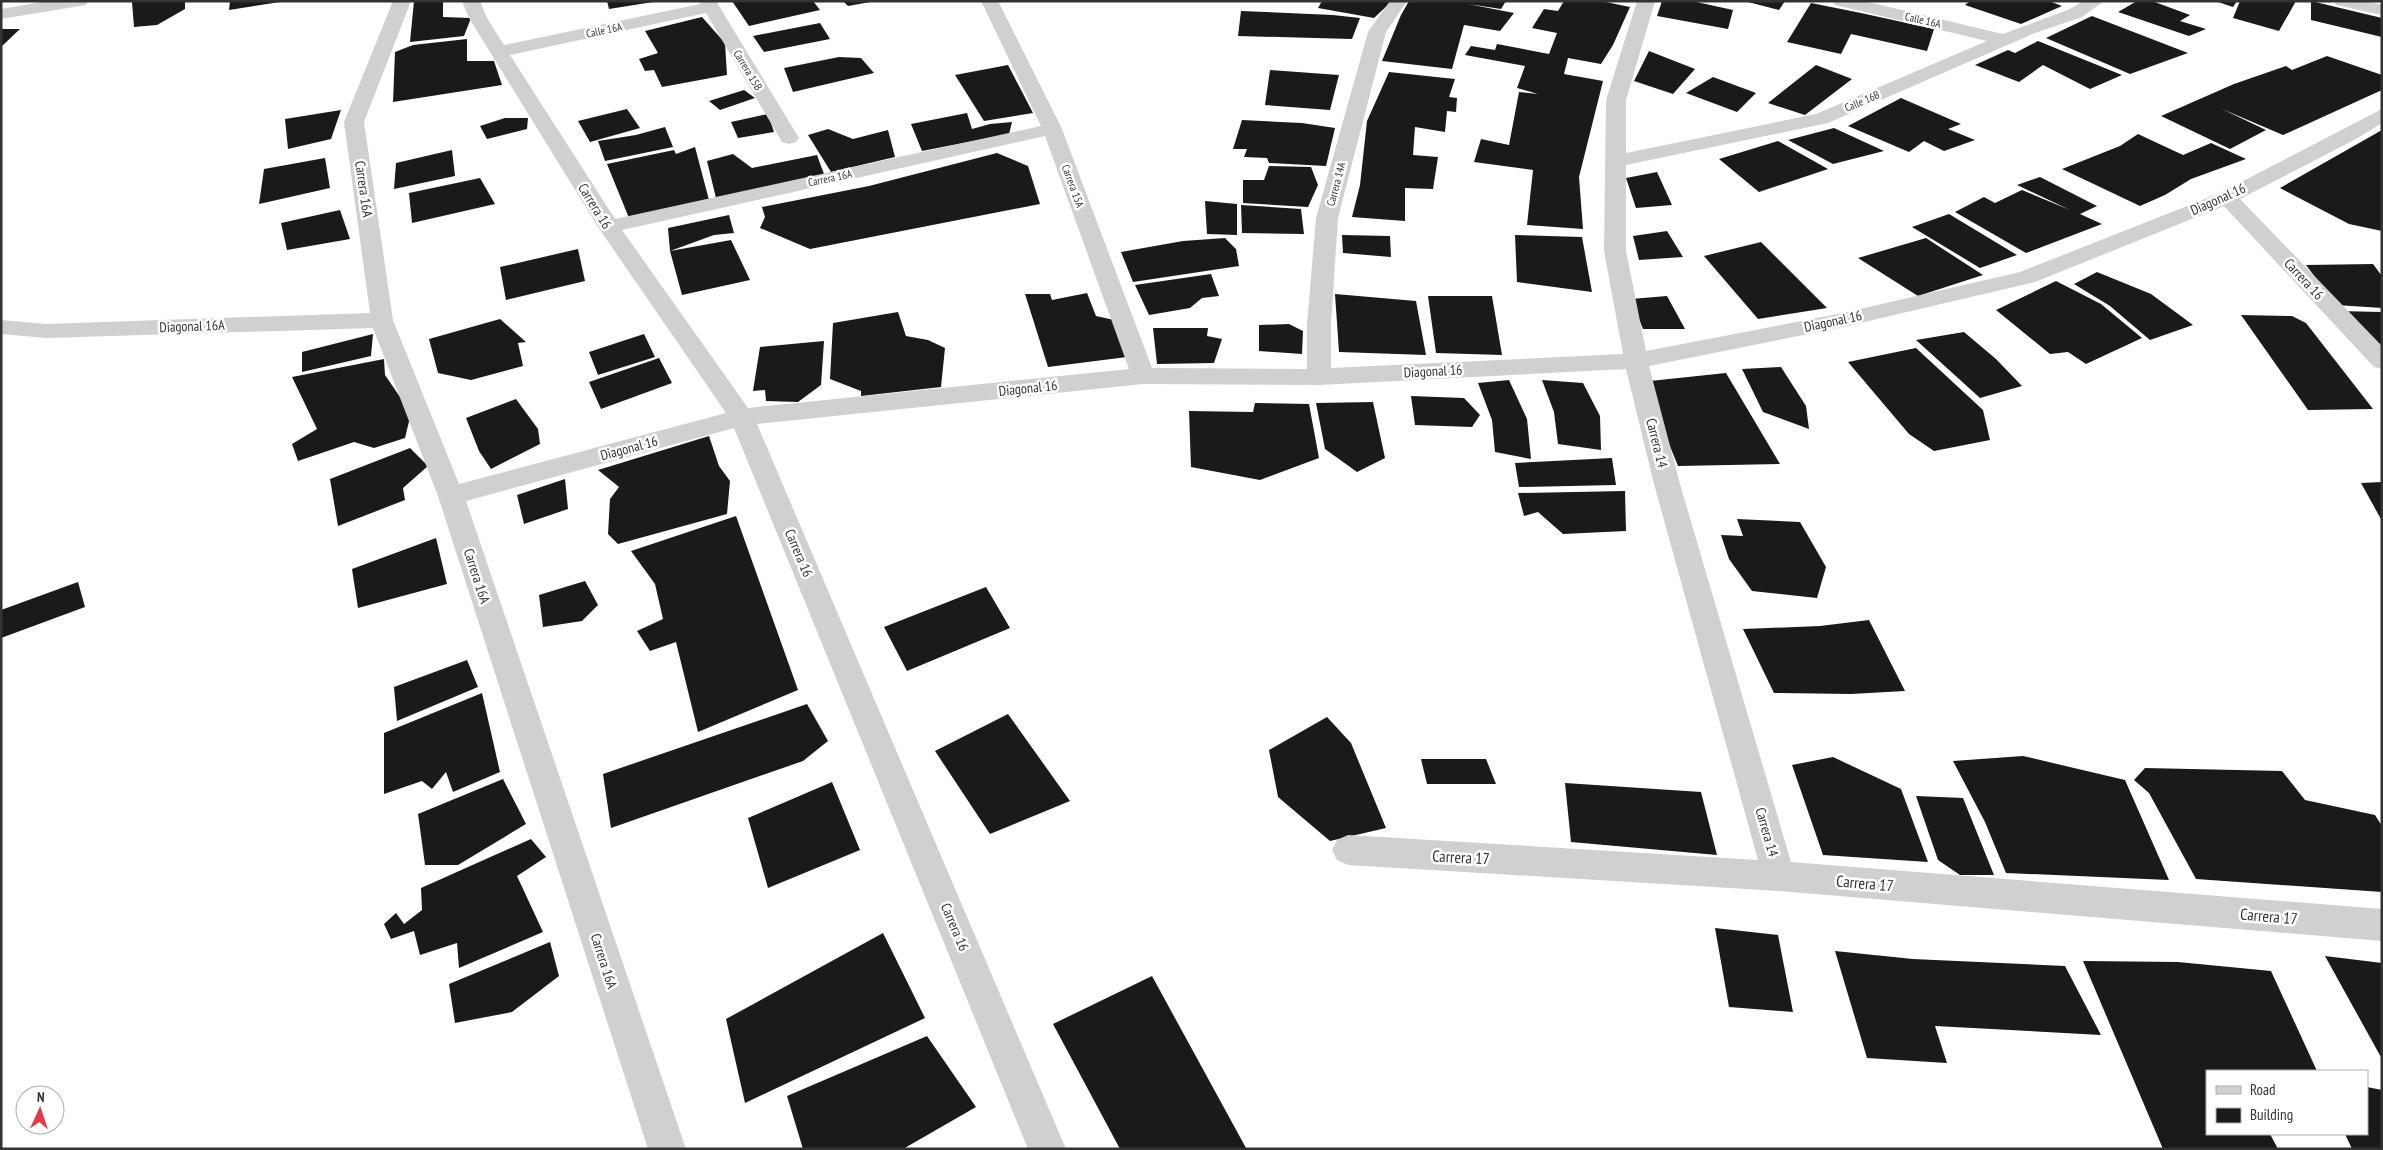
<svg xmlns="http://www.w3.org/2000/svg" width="2383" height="1150" viewBox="0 0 2383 1150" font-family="'PT Sans Narrow',sans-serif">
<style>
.building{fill:#1a1a1a}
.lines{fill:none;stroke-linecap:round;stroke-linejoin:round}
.street{fill:#d0d0d0;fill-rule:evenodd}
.labels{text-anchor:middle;stroke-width:5;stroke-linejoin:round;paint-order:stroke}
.far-street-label{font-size:11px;fill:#333;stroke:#fff}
.street-label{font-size:14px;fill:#333;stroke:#fff}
.near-street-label{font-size:16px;fill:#333;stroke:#fff}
</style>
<rect width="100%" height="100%" fill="#fff"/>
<!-- building -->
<path class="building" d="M138,1H185V9L157,25L134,27L132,2Z
M230,1H280V2L229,10Z
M414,1H443V17L471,18L464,36L410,42Z
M607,1H652L653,2L609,9Z
M732,1H813L820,10L749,26Z
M843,1H870V2L848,6Z
M1322,1H1390L1391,2L1374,18L1318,8Z
M1409,1H1506L1501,9L1468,4L1514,13L1500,31L1464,25L1452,69L1382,61L1401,15Z
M1564,1H1601L1630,7L1613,45L1601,64L1568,58L1564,74L1603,81L1579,177L1583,229L1527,225L1533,170L1474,162L1481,139L1509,145L1519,92L1538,94L1517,88L1525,66L1465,55L1471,46L1495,50L1497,44L1549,54L1557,33L1532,28L1544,9L1558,11Z
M1662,1H1692L1733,10L1728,29L1657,16Z
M1744,1H1785L1779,10Z
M1970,1H2049L2062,6L2021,24L1965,5Z
M2137,1H2152L2190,15L2180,21L2206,29L2189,36L2118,12Z
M2215,1H2237L2233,7Z
M2240,1H2296L2279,31L2233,18Z
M2311,1L2382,18V37L2311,20Z
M1811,3L1861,13L1934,29L1927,51L1851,34L1841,54L1787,42Z
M1241,11L1333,15L1360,18L1352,39L1238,36Z
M2092,16L2188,53L2130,74L2046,38Z
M702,17L725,43L727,75L662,87L654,70L645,71L639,59L658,53L645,31Z
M820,23L830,39L764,52L753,36Z
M1,29H20L1,47Z
M467,39V61H494L502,85L393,102L395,52L413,45Z
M2038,41L2122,75L2090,89L2043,65L2019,82L1975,65L2008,50L2015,53Z
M1649,51L1695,69L1673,94L1634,81Z
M2327,56L2382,75V90L2283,135L2222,109L2266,130L2230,149L2161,116L2234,84L2286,66L2292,70Z
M839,57L861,58L874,73L793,92L784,68Z
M1008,65L1033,113L984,121L955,75Z
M1816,65L1852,79L1805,115L1768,103Z
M1270,70L1339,75L1330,110L1265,105Z
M1389,72L1455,79L1449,97L1457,98L1456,112L1447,111L1445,132L1415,127L1413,155L1438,157L1433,189L1405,188V221L1352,217L1360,185L1367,121Z
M1713,77L1756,93L1737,112L1686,93Z
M744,90L755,98L720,110L709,101Z
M1901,98L1961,124L1948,129L1975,140L1944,151L1924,141L1909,152L1848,126Z
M627,109L640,128L590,142L578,121Z
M341,110L331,139L288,149L285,119Z
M967,113L972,129L990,124L1012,122L1009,134L922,151L911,124Z
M768,114L774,132L738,138L731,122Z
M505,118H528L527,129L487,139L480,126Z
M1242,120L1302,123L1335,128L1326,166L1269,163L1267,158L1244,157L1247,149H1233Z
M665,127L673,147L605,161L598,141L636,135Z
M1834,128L1884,151L1833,164L1788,140Z
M828,129L853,139L888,130L895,157L831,172L808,135Z
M2382,130V231L2349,224L2280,188Z
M2138,134L2183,155L2211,143L2246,159L2191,179L2165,195L2140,206L2062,169L2120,146Z
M1778,141L1828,169L1759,192L1719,159Z
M695,147L709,200L629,218L607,164L674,150L676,154Z
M452,150L455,176L394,189L396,163Z
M997,153L1028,166L1040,204L810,249L760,228L765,217L762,207L869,186Z
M733,154L752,168L817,155L824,174L716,198L707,161Z
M325,158L330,188L259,204L264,169Z
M1269,166L1311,167L1318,185L1308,207L1243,203V180H1264Z
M1657,172L1672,205L1636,208L1626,178Z
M2040,177L2097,206L2080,214L2102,224L2026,253L1955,212L1984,197L1995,203L2022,190L2070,210L2017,185Z
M480,178L495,204L412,223L409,193Z
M1205,201L1237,204V235L1207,234Z
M1241,205L1301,209L1304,234L1242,233Z
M340,210L350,239L287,250L281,223Z
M1949,214L2017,255L1980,268L1912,227Z
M729,215L734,233L714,235L670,251L668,228Z
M1667,231L1683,257L1639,260L1633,236Z
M1342,235L1390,236L1391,257L1343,253Z
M1515,235L1582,237L1592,292L1517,282Z
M1225,238L1236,249L1239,266L1133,282L1121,252L1183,241Z
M1926,238L1983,275L1918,296L1858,258Z
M731,240L750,280L682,295L670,251Z
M1761,242L1827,308L1758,319L1704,256Z
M578,249L585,281L506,300L500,267Z
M2373,264L2382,276V308L2336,305L2306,265Z
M2097,272L2151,294L2193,325L2150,340L2110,306L2074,284Z
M1211,274L1219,296L1202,298L1190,308L1149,315L1135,285Z
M2056,281L2101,304L2142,338L2086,364L2068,352L2050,354L1996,310Z
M1087,293L1096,316L1114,320L1127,357L1048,367L1025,294H1050L1052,300Z
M1335,294L1416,301L1426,355L1339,352Z
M1428,296H1492L1502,355L1436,353Z
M1667,296L1685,329H1643L1631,299Z
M2337,311L2382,312V357Z
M898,312L906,336L928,340L945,348L941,387L861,396V391L830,379L833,323Z
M2241,315L2292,316L2306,323L2373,409L2308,410Z
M500,319L526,342L518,343L523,366L471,380L438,373L429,339Z
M1289,324L1303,331L1302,354L1259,351V325Z
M1153,328H1208L1207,336L1222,339L1214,363L1157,364Z
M1964,332L1996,359L2022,386L1980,398L1916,340Z
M373,334L371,356L302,372V352Z
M644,334L655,357L598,375L589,352Z
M824,341L821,385L798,402L766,401L765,390L753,391L760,347Z
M1916,348L1983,410L1990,440L1934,451L1909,434L1848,362Z
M659,358L672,383L601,409L589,382Z
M384,359L385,375L411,413L405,438L374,448L354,442L298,461L292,444L317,429L292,377Z
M1781,367L1806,406L1809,429L1763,412L1742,369Z
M1726,373L1780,464L1678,466L1659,419L1650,381Z
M1509,380L1527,419L1531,459L1495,452L1492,420L1478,383Z
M1542,380L1583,383L1600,416L1601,450L1558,444L1554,412Z
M1411,396L1464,398L1480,415L1472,427L1415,425Z
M516,399L538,429L540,444L491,469L479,451L466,418Z
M1373,402L1385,458L1357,472L1325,449L1316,403Z
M1255,403L1309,404L1319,458L1260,480L1191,467L1189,411L1253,412Z
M709,436L719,466L730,481L727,514L618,544L608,534L610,499L619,487L598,470Z
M410,448L428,466L403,488L405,500L338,526L330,479Z
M1612,458L1616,485L1519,487L1515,463Z
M565,479L568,509L524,524L517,495Z
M2382,482V521L2361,483Z
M1625,491L1626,531L1563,534L1538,512L1524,516L1518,493Z
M736,516L798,690L698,732L676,642L650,651L637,631L663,619L655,584L631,551Z
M1737,519L1800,522L1826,567L1817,598L1752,591L1729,559L1721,535L1743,536Z
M436,538L447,584L358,608L352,569Z
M585,581L598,605L582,621L543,627L539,595Z
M78,582L85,607L1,638V610Z
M986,587L1010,628L907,671L884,627Z
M1869,620L1905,691L1851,694L1774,693L1743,629L1820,626Z
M467,660L478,687L397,721L394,687Z
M482,693L500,772L453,792L446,772L432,789L422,781L384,794V733Z
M807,704L828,741L803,761L611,828L603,774Z
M1008,714L1070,801L990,834L935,751Z
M1327,717L1351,743L1386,828L1330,841L1278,797L1269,750Z
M2023,756L2125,780L2169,880L2006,873L1985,822L1953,761Z
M1833,757L1901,789L1928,862L1823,855L1792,765Z
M1421,759H1486L1496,784H1427Z
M2145,768L2282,771L2305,800L2375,815L2382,826V892L2196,879L2149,793L2134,780Z
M503,779L526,824L458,865H425L418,814Z
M832,782L860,850L768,888L748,818Z
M1565,783L1701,792L1717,855L1571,842Z
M1916,796L1963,798L1994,875H1960L1938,860Z
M531,839L546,857L517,876L543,932L459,968L457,943L420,955L414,931L391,939L384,924L396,913L404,924L422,910L421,888Z
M1715,928L1778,935L1793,1012L1729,1007Z
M883,933L925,1018L745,1103L726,1019Z
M550,942L559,976L512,1012L455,1023L449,984Z
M1835,951L1913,959L2065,966L2101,1035L1935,1026L1947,1063L1867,1058Z
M2325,956L2382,963V1059Z
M2083,961L2178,962L2271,971L2317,1071H2207V1134H2270L2278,1149H2163Z
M1152,976L1246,1148L1245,1149H1120L1053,1024Z
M927,1036L976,1107L903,1149H803L787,1096Z
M2367,1087L2382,1090V1149H2352L2345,1134H2367Z"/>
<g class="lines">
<!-- street -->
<path class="street" d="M47,1H88L86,5L80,6L1,19V9Z
M393,1H411L364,122L393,320L459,484L726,413L598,227L469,18L462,1H480L487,18L504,45L700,4L699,1H716L799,138L796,142L789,144L782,142L706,13L510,55L615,219L1041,126L981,1H998L1062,129L1152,368L1307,369V324L1316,218L1368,32L1390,1H1407L1386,32L1338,218L1331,324V368L1623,354L1604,251L1606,100L1637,1H1655L1626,100V153L1816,114L1987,41L1835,5L1833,1H1864L2003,34L2070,9L2083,1H2104L2082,17L2035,33L1828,123L1626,165V251L1646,351L1843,313L2020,272L2220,193L2382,109V123L2356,139L2240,199L2382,346V369L2374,367L2224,206L2035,282L1843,327L1649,366L1680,484L1791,862L2382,909V941L1779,891L1348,865L1337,860L1332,850L1337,840L1348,835L1758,860L1654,484L1626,369L1319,385L1143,384L757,424L1066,1149H1028L734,428L466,501L686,1149H648L438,496L373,328L46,338L1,334V320L46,324L370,313L344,122ZM1045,136L1129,369L748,408L622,230Z
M2334,1H2366L2382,5V15L2336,5Z"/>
</g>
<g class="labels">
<!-- far-street labels -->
<g class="far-street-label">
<text transform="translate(1923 20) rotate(13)" y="4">Calle 16A</text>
<text transform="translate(604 30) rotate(-12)" y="4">Calle 16A</text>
<text transform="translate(748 70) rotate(59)" y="4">Carrera 15B</text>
<text transform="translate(1862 101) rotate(-23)" y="4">Calle 16B</text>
<text transform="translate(830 178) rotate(-12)" y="4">Carrera 16A</text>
<text transform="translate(1336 184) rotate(-75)" y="4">Carrera 14A</text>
<text transform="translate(1073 186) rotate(70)" y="4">Carrera 15A</text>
</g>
<!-- street labels -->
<g class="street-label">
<text transform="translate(364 189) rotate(82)" y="5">Carrera 16A</text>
<text transform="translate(2218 199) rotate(-24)" y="5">Diagonal 16</text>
<text transform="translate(595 206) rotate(58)" y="5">Carrera 16</text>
<text transform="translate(2304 279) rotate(47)" y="5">Carrera 16</text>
<text transform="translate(1833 321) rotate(-12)" y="5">Diagonal 16</text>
<text transform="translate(192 326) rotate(-2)" y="5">Diagonal 16A</text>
<text transform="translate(1433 371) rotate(-3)" y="5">Diagonal 16</text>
<text transform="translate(1028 388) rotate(-6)" y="5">Diagonal 16</text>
<text transform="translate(1657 443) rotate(76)" y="5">Carrera 14</text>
<text transform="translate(629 448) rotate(-15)" y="5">Diagonal 16</text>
<text transform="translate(799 553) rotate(67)" y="5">Carrera 16</text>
<text transform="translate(477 576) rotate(72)" y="5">Carrera 16A</text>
<text transform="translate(1767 832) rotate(74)" y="5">Carrera 14</text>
<text transform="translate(955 927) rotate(67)" y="5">Carrera 16</text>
<text transform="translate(604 961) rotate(72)" y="5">Carrera 16A</text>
</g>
<!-- near-street labels -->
<g class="near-street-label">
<text transform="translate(1461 857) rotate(3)" y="6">Carrera 17</text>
<text transform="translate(1865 883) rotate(5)" y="6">Carrera 17</text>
<text transform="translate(2269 916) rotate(5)" y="6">Carrera 17</text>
</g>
</g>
<!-- border -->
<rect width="2383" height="1150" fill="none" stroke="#333333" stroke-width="5"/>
<!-- legend -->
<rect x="2206" y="1070" width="162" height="65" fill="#ffffff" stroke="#adadad"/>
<rect x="2216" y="1086" width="25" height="8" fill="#d0d0d0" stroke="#adadad"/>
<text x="2250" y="1095" font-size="15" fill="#333333">Road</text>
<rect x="2216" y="1108" width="25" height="15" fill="#1a1a1a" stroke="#adadad"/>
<text x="2250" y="1120" font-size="15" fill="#333333">Building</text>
<!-- north arrow -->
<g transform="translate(40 1110) rotate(3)"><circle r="24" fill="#ffffff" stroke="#adadad"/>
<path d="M0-4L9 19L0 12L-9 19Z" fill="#e63946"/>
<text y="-8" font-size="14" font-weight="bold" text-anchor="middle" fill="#333333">N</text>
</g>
</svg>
